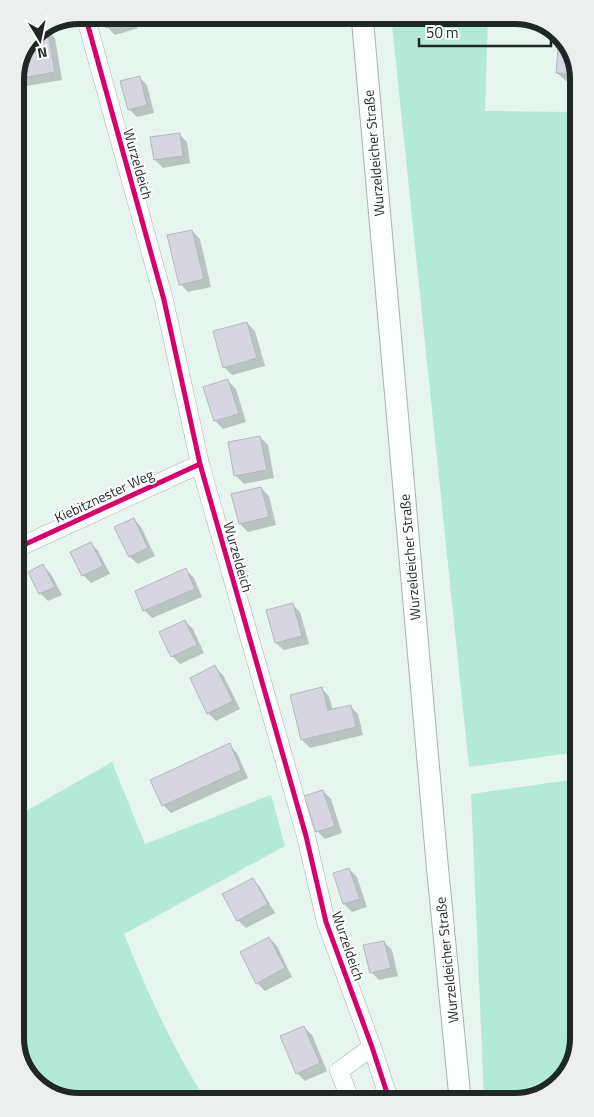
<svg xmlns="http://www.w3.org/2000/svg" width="594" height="1117" viewBox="0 0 594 1117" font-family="'Titillium Web',sans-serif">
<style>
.green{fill:#b3ead7}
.shadow{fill:#0003}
.building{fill:#d8d5e3;stroke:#b4b8ba}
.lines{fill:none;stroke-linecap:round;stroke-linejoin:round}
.minor-casing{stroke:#a8b3af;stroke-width:19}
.major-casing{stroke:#a8b3af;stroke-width:23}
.minor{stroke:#fbfefd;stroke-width:18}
.major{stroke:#fbfefd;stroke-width:21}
.cycleway-casing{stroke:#fff;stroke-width:8}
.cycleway{stroke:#d6006c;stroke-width:5}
.labels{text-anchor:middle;stroke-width:4;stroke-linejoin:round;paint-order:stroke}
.street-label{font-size:14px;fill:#1f2825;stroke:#fff}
.rim{fill:none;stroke:#1f2825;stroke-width:6}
</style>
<rect width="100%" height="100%" fill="#e7f5ef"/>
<!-- green -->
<path class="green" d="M391,15H488L485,111L574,112L578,752L469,767Z
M112,762L145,844L271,795L285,846L124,934C146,989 174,1052 207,1101L75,1102L43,1091L20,1063L19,815Z
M578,779L579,1039L568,1074L540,1097L484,1098L471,794Z"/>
<!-- shadow -->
<path class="shadow" d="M103,15H133L138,28L115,35L107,27Z
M47,30L55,38L62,80L26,86L18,78L17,71L34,33Z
M560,36L574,54V88L557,73Z
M139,77L147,85L154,113L137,117L129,109Z
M179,134L187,142L190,163L163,168L155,160Z
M192,231L200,239L211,287L188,292L180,284Z
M247,323L255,331L265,366L232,375L224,367Z
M228,381L236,389L246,422L223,429L215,421L205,388Z
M260,437L268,445L274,478L244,484L236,476L229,443Z
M261,488L269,496L276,525L248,532L240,524Z
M134,519L141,527L155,556L138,564L130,557Z
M91,543L98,551L110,574L91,583L83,575Z
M43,566L51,574L62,595L48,601L40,593Z
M186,570L194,578L202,597L152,618L144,610L136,591Z
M18,594L26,611L18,615Z
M292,604L300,612L309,644L284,650L276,643Z
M185,621L193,629L204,653L180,664L172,656Z
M215,667L223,675L240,709L216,721L208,713Z
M321,688L329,696L333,711L350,706L358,714L363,735L310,748L302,740L291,696Z
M229,745L237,753L248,778L171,813L163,805Z
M323,791L331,799L342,833L325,839L317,831Z
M349,869L357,877L367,907L352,912L344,904Z
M253,879L260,887L275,913L246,928L238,920Z
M269,938L277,946L292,977L265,991L257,983Z
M384,942L392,950L398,976L379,980L371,972Z
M304,1027L312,1035L327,1071L305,1081L297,1073Z"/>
<!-- building -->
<path class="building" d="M102,15H129L130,20L106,28Z
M47,28L55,72L17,79L16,73L34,33Z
M559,35L574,54V75L556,73Z
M140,76L147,105L128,110L120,81Z
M180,133L183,156L154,160L150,137Z
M192,230L204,279L179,285L167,235Z
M247,322L257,358L223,368L213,331Z
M228,379L239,414L214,421L203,387Z
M260,436L267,470L234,476L228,442Z
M261,487L269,517L239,524L231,494Z
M134,518L148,548L129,557L114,527Z
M91,542L103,566L82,576L70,552Z
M43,564L55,587L39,594L28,572Z
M186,568L195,589L143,611L135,591Z
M293,603L302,636L275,643L266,610Z
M185,620L197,645L171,657L159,632Z
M215,665L233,701L207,714L190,678Z
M322,687L328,710L351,705L356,727L301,740L290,695Z
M230,743L241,770L162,806L150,780Z
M323,790L335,826L316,832L304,796Z
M349,868L360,899L343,904L333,873Z
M253,878L268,904L237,921L222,894Z
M269,937L285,968L256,984L240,952Z
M384,941L391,968L370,973L363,945Z
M304,1026L320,1063L296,1074L280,1036Z"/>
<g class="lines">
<!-- minor casing -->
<g class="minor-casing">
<path id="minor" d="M85,15L164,300L200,464L306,836L326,922L372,1047L389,1099
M17,548L200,464
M350,1099L339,1071L372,1047"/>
</g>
<!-- major casing -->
<g class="major-casing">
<path id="major" d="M362,15L437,863L460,1098"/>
</g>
<!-- minor -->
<use href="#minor" class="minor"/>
<!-- major -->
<use href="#major" class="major"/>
<!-- cycleway casing -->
<g class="cycleway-casing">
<path id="cycleway" d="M85,15L164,300L200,464L306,836L326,922L372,1047L389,1099
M17,548L200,464"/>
</g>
<!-- cycleway -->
<use href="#cycleway" class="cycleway"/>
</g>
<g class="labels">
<!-- street labels -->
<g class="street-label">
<text transform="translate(374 153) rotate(-95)" y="5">Wurzeldeicher Straße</text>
<text transform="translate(138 164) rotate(74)" y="5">Wurzeldeich</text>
<text transform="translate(104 496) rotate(-25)" y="5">Kiebitznester Weg</text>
<text transform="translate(238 557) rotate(74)" y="5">Wurzeldeich</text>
<text transform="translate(410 557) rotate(-95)" y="5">Wurzeldeicher Straße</text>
<text transform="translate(348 946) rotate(71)" y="5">Wurzeldeich</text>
<text transform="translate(447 960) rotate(-96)" y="5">Wurzeldeicher Straße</text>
</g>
</g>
<!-- crop -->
<path d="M0 0H594V1117H0ZM79 24H515A55 55 0 0 1 570 79V1038A55 55 0 0 1 515 1093H79A55 55 0 0 1 24 1038V79A55 55 0 0 1 79 24Z" fill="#edeeee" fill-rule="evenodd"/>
<path class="rim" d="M79 24H515A55 55 0 0 1 570 79V1038A55 55 0 0 1 515 1093H79A55 55 0 0 1 24 1038V79A55 55 0 0 1 79 24Z"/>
<!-- north arrow -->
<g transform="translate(40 40) rotate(170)" stroke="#ffffff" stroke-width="4" paint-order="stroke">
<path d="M0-4L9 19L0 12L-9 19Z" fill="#1f2825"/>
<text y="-8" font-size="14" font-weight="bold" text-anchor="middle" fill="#1f2825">N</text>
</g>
<!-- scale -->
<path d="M419 38v8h132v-8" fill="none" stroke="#1f2825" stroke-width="2.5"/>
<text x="426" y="38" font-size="15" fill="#1f2825" stroke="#ffffff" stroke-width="4" paint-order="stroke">50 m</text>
</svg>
